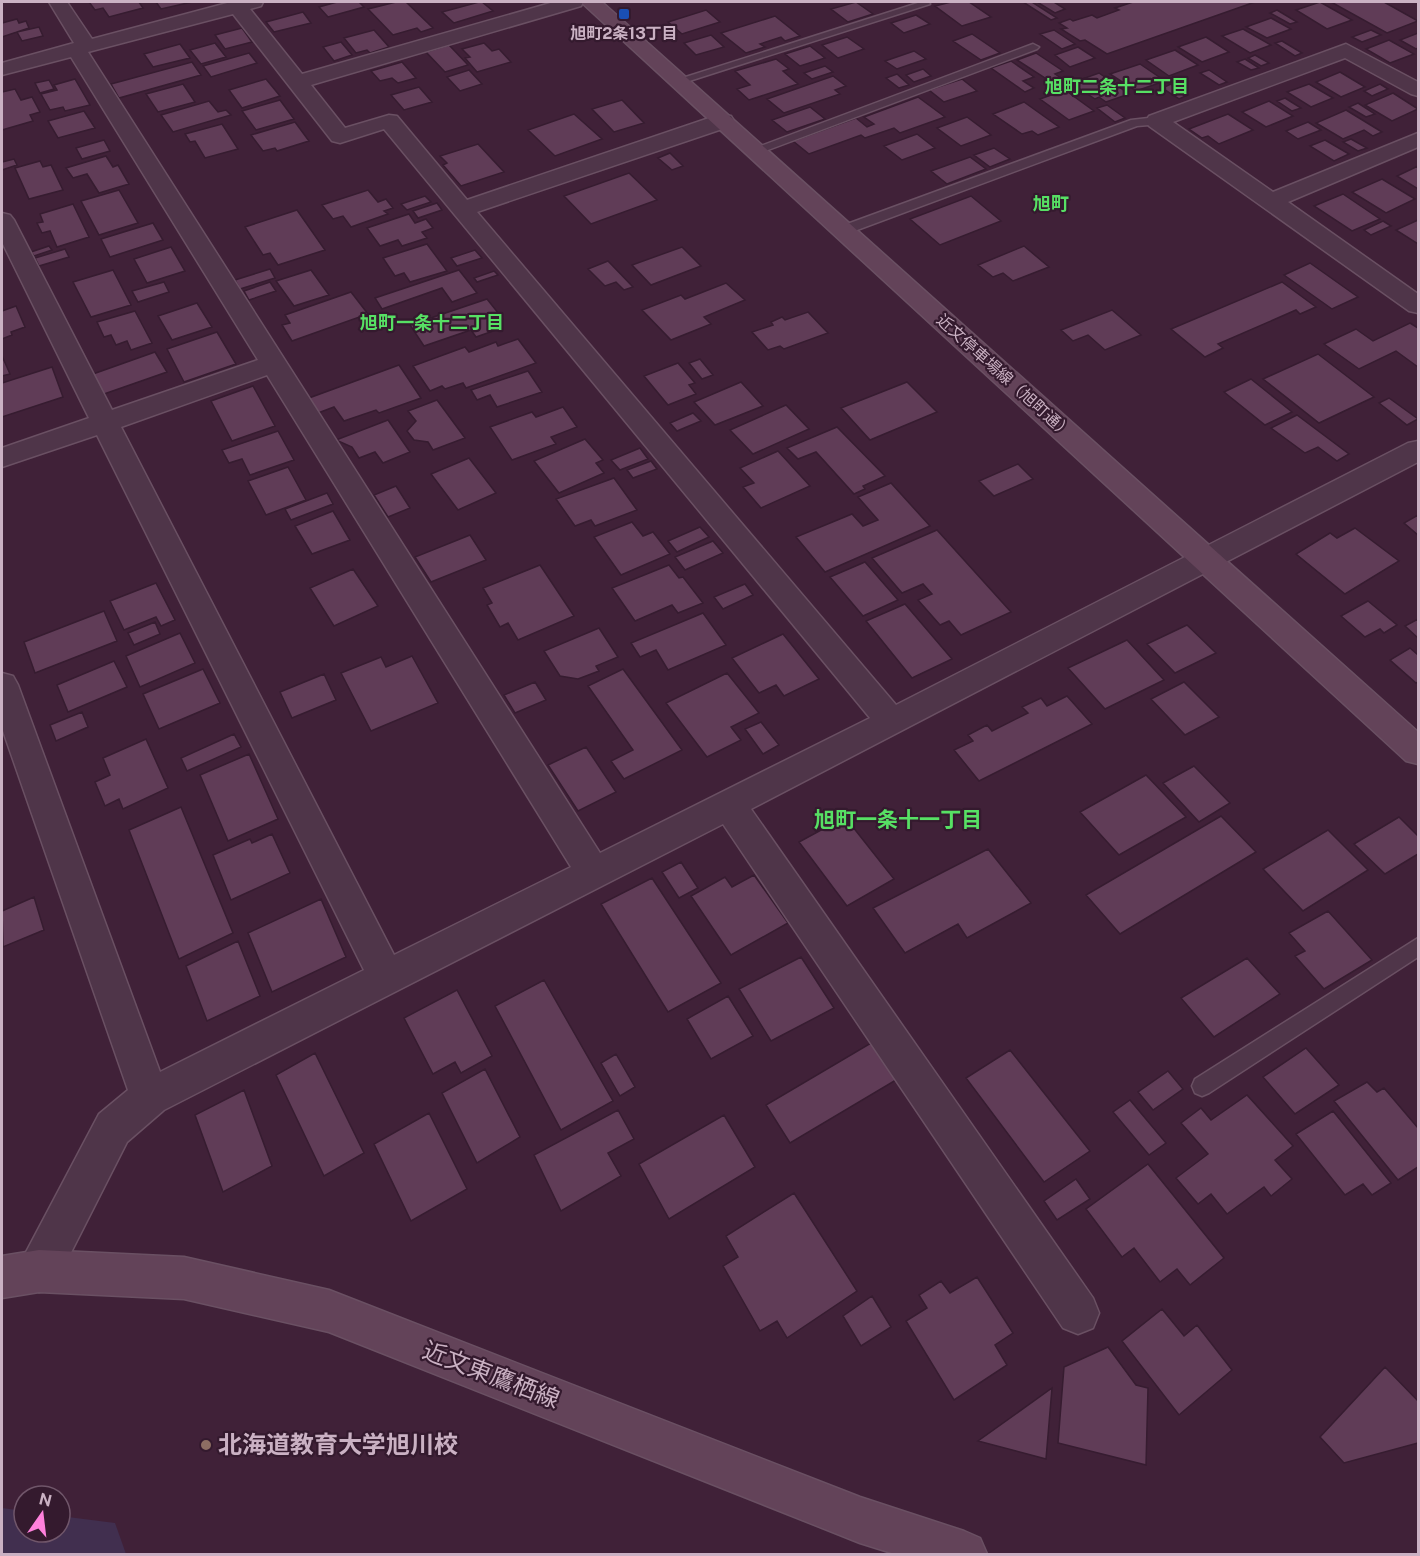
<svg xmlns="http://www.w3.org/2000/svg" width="1420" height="1556" viewBox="0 0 1420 1556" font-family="'Public Sans','Noto Sans JP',sans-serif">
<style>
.green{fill:#412f4f}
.building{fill:#603c57;stroke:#361c30;stroke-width:1.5}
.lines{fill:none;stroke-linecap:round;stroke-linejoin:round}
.lane-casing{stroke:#6a5063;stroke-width:3}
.street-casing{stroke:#6a5063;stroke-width:3}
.secondary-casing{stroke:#6a5063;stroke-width:3}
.lane{fill:#4f3549;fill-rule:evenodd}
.street{fill:#4f3549;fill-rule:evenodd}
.secondary{fill:#634359;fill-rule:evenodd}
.transit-dot{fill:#1a4fb4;stroke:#341a2e;stroke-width:2}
.education-dot{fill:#8d6e63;stroke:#341a2e;stroke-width:2}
.labels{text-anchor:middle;stroke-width:4.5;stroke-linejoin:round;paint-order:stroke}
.far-poi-label{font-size:16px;font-weight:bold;fill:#cab1c3;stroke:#341a2e}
.far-street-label{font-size:16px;fill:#cab1c3;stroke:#341a2e}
.far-neighbourhood-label{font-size:18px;font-weight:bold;fill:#57e064;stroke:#341a2e}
.far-quarter-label{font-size:18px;font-weight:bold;fill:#57e064;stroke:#341a2e}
.neighbourhood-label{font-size:21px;font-weight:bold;fill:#57e064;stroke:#341a2e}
.near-street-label{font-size:24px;fill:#cab1c3;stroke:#341a2e}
.near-poi-label{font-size:24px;font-weight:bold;fill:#cab1c3;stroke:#341a2e;text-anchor:start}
</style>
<rect width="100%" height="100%" fill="#402138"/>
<!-- green -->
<path class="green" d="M2,1508L24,1511V1532H60V1516L115,1523L126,1554H2Z"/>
<!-- building -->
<path class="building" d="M89,2H139L143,8L109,17L103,8L95,10Z
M156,2H192L161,9Z
M337,2H359L364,7L328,17L319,7Z
M396,2H406L433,28L421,32L417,28L393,35L368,9Z
M479,2H482L493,11L454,23L442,12Z
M856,2L873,14L848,22L831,9Z
M951,2H969L991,17L962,26L935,6Z
M1023,2H1032L1057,18L1051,20Z
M1037,2H1054L1065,9L1055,13Z
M1133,2H1255L1107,54L1085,40L1080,41L1061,29L1067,28L1059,23L1070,19L1073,21L1092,15L1097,18L1119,10L1115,8Z
M1320,2L1352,20L1327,29L1296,10Z
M1331,2H1384L1418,21L1387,33Z
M706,10L720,22L682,34L668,22Z
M1277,10L1297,22L1290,24L1270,13Z
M303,12L311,23L274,32L266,22Z
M916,15L930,24L904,33L891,23Z
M775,16L800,36L785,41L781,37L760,44L765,47L746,53L721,33Z
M1271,18L1291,29L1267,38L1246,27Z
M17,19L19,23L26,21L29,28L2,37V23Z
M39,27L43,36L22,41L17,32Z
M242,28L252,42L225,49L215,35Z
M1243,29L1271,45L1250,53L1222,36Z
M374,30L389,47L370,53L367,50L356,53L344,38Z
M1054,30L1075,44L1062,49L1040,34Z
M1371,30L1381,35L1362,42L1352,37Z
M1418,33V48L1416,49L1400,40Z
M972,34L1000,53L981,60L953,41Z
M711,35L724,47L696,55L684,43Z
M847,37L864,49L838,58L822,45Z
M1206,37L1229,52L1202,62L1178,47Z
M1389,40L1414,54L1390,63L1366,49Z
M1282,41L1302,53L1295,56L1275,43Z
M341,42L352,55L334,61L323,47Z
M215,43L226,57L201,64L190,50Z
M484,43L492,51L499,49L511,62L477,72L465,58L470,57L462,49Z
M180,44L190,58L153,67L144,54Z
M449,45L468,65L445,72L426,52Z
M810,46L825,58L800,66L785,54Z
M1078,47L1095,58L1070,67L1055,55Z
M1175,50L1198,65L1169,76L1146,60Z
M914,51L926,59L897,69L885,61Z
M249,53L257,63L211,77L203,66Z
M1036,53L1063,71L1055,74L1061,78L1051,82L1017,60Z
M1255,55L1269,63L1261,66L1248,58Z
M776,59L789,69L783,71L798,84L749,100L737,89L750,85L735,71Z
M1245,59L1259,68L1251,70L1237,62Z
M1011,61L1034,77L1023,81L1034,88L1025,92L991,68Z
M192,62L201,75L119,98L111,84Z
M402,62L416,78L398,83L392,78L380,81L371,71Z
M1140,64L1165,81L1136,91L1110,74Z
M825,66L833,72L812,79L804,73Z
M923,69L931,76L914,82L906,75Z
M469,70L482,84L460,91L447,77Z
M1209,70L1227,82L1219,85L1200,73Z
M1340,72L1365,87L1341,97L1316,82Z
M1099,73L1129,94L1106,102L1099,97L1095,99L1071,83Z
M897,74L909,85L899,88L886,78Z
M833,76L846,86L835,90L840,94L784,113L767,99Z
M75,79L90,105L65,111L63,107L50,110L41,94L57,90L54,85Z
M266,79L280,96L242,108L229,90Z
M962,79L977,91L944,102L929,90Z
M49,80L54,89L40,93L35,83Z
M183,84L195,102L158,112L146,94Z
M1171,84L1188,95L1179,99L1162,88Z
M1309,84L1333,98L1311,107L1287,92Z
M1380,84L1388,89L1372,96L1364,91Z
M419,87L432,102L404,110L391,95Z
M15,89L21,100L32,97L40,112L30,115L33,121L2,130V92Z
M1065,90L1094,111L1069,120L1040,99Z
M1393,93L1418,109L1392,121L1365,105Z
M918,97L945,117L900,133L894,128L865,138L861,135L809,154L793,141L856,118L867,127L874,124L864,117Z
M1285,98L1301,108L1292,111L1277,101Z
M280,100L294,119L256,130L242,111Z
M622,100L644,123L614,132L592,109Z
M209,101L218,112L226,110L231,115L173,132L161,115Z
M1269,101L1293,116L1266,127L1242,112Z
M1024,102L1059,127L1038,135L1032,131L1022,134L993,114Z
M1358,103L1375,114L1366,117L1349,107Z
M1107,105L1125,118L1115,122L1097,108Z
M810,107L825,119L787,132L772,120Z
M1346,110L1382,132L1373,136L1364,130L1343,139L1316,123Z
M84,111L95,128L58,138L48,121Z
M574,114L602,139L555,156L528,130Z
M1228,114L1253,130L1219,144L1208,136L1202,138L1189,129Z
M967,117L991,135L961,146L937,128Z
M295,122L309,141L277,151L275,148L263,151L251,135Z
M1308,122L1321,130L1298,139L1286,131Z
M222,124L238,149L205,158L195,141L190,142L185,134Z
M917,134L935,148L902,160L884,146Z
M1351,139L1367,148L1358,151L1343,142Z
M104,140L110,151L82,159L76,148Z
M1325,140L1349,154L1334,161L1310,146Z
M478,144L504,172L461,186L443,165L447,163L440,156Z
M994,148L1010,159L990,167L974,155Z
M670,153L683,166L672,170L658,158Z
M106,156L113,167L118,165L129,184L99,193L87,174L73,178L66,168Z
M970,157L986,169L947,184L931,171Z
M14,159L17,165L2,170V162Z
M40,161L43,167L51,165L63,190L29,199L15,168Z
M1418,166V189L1397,176Z
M629,173L657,200L591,224L564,196Z
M1382,179L1415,199L1386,213L1352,192Z
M119,190L138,223L99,235L81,201Z
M368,190L378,202L386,199L393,208L384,211L388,214L351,227L343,216L333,219L322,205Z
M1343,194L1380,219L1352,231L1314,206Z
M425,196L431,202L407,210L401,204Z
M971,196L1001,221L940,245L910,219Z
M437,203L442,210L418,218L413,211Z
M73,204L89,237L57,247L50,231L42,233L37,223L43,222L40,214Z
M297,210L325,250L278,265L270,253L263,255L245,227Z
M409,214L415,223L426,219L433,228L422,232L427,238L402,246L398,240L380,246L367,228Z
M1418,220V244L1396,230Z
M1383,221L1391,226L1371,235L1364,230Z
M153,223L163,240L110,257L101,239Z
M427,244L447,271L410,282L404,273L395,276L383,258Z
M49,246L52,250L34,256L31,252Z
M1024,246L1049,267L1013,281L1003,273L993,277L978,265Z
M171,247L185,271L147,283L134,259Z
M682,247L701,266L651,285L632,265Z
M65,249L69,257L39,266L35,258Z
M475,250L482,258L457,266L451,258Z
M608,261L633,287L624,290L616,282L605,286L588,269Z
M1310,263L1358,297L1332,309L1284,275Z
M270,269L275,278L240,289L235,280Z
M113,270L131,305L91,317L73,282Z
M311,270L329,295L294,306L276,281Z
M459,270L477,293L452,302L442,288L382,309L375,298Z
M494,271L498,275L477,282L474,278Z
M164,282L169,292L138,302L132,291Z
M270,282L276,291L249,300L244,291Z
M1282,282L1316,307L1300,314L1296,310L1218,344L1223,348L1205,357L1171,329Z
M726,283L745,300L704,317L711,324L671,340L642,310L681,295L685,299Z
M351,292L368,314L292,341L282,325L290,323L285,315Z
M487,299L503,319L493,322L499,329L476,337L471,330L424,346L410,325Z
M197,303L212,327L172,340L158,316Z
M16,306L25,327L11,332L12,335L2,339V311Z
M1112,310L1141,335L1105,350L1088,335L1073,341L1061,330Z
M135,311L152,343L131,350L127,341L116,345L111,335L104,337L97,322Z
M808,312L828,333L784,349L780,346L768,350L752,332L773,325L771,322L782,317L785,320Z
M1410,323L1418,328V367L1396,351L1359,369L1324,344L1356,329L1373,341Z
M217,332L236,364L184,382L167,349Z
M518,339L536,363L466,388L463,383L445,389L442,386L430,391L413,366L465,347L469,352L496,342L498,346Z
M155,352L167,372L104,394L93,374Z
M1318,354L1374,397L1319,423L1263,379Z
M2,356L10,374L2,376Z
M700,359L713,375L702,379L689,363Z
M678,363L695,383L689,385L696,394L668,405L644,376Z
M399,365L421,398L379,413L376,410L344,421L334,407L318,413L309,398Z
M52,367L63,397L2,417V383Z
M528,371L542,392L497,407L490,395L477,400L471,390Z
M1251,379L1292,412L1265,425L1224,392Z
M741,382L763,406L715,425L694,402Z
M907,382L937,412L870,440L841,408Z
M253,386L275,426L232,441L211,401Z
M1389,398L1418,419L1407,425L1379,403Z
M437,400L465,438L433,450L428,442L414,440L407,431L416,421L408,411Z
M786,405L809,429L753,454L730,430Z
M563,407L577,427L551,437L556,444L512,460L490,427L532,412L536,417Z
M693,413L701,421L677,431L670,423Z
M1297,415L1349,454L1337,461L1318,447L1305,453L1271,428Z
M388,420L410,452L383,463L375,452L359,458L352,447L336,440Z
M837,427L885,476L863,486L865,489L854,494L816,452L798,459L787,448Z
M278,431L294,460L250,475L242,459L229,463L222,450Z
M585,439L603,460L596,463L604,473L559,493L534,461Z
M640,448L648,459L620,470L611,460Z
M778,451L810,486L761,508L743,487L754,483L740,468Z
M469,458L496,493L458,510L431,474Z
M651,461L657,469L633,478L627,470Z
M1018,464L1033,479L994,496L979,481Z
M288,467L306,500L266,515L248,481Z
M614,478L637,510L595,526L591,520L575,526L556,499Z
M891,483L930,526L825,572L796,537L852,514L863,526L878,520L858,497Z
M396,486L410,508L388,517L374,495Z
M327,493L333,504L291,520L285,509Z
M333,511L350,540L312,554L295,526Z
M1418,515V535L1404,523Z
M632,522L643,536L653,532L670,554L621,575L594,537Z
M700,527L709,537L677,552L668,541Z
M1355,528L1399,561L1345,594L1296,554L1330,533L1337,538Z
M937,530L1011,612L961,635L949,621L940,625L918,600L932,594L923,584L902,593L872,558Z
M470,535L486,560L431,582L415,557Z
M713,541L723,553L685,570L675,557Z
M865,562L898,600L863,616L830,577Z
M540,565L574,616L518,640L508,623L500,627L487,605L492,603L483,588Z
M669,565L679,578L683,577L703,603L678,613L672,605L635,621L612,588Z
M353,569L378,606L334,626L310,588Z
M156,583L175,620L161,626L156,617L124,630L110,601Z
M745,584L753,595L723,609L714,597Z
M1368,601L1397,625L1384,633L1380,629L1365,637L1341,616Z
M905,604L952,659L912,678L866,621Z
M104,611L117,641L35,673L24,642Z
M703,613L726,645L668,670L656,650L640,657L631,643Z
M1418,619V638L1405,626Z
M155,622L160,634L134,645L128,633Z
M1187,625L1216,653L1175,673L1147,644Z
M599,628L618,657L596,666L599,671L578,679L560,676L544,651Z
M180,633L195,663L140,687L126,656Z
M783,634L819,679L784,696L776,685L759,693L732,658Z
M1127,640L1164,680L1105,709L1068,668Z
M1410,648L1418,655V682L1416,683L1390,660Z
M412,656L438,703L371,731L341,673L381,657L386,667Z
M114,661L127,687L68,712L57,685Z
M203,669L220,703L159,729L143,694Z
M623,669L682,750L624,779L611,761L633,750L588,686Z
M727,673L759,713L731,727L741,740L707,757L666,703Z
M324,674L336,700L292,718L280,692Z
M535,682L546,700L515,713L504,695Z
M1184,682L1219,717L1185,735L1151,699Z
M1067,696L1092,724L979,781L954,750L973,741L968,735L987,725L992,731L1028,713L1022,707L1041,698L1047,706Z
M82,712L88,727L56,741L50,725Z
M761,722L779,745L763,754L745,729Z
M234,734L241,747L187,771L181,758Z
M146,739L168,788L123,809L119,799L105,806L95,782L110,775L103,758Z
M586,747L616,792L578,811L548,765Z
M249,754L278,819L228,841L200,775Z
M1194,766L1230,803L1199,822L1163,783Z
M1146,775L1186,817L1119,855L1080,812Z
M181,807L233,933L179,959L129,830Z
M1221,816L1256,852L1120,934L1086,895Z
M845,817L894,879L847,906L799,842Z
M1399,817L1418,836V854L1385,874L1354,844Z
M1328,830L1368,870L1303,911L1263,869Z
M272,834L290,873L231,900L213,855L250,839L252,843Z
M988,849L1031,903L967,938L958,924L905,953L873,908Z
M681,862L698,888L679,898L662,872Z
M754,875L788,923L731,955L691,896L725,877L732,887Z
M652,878L721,983L668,1012L601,904Z
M34,897L44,930L3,947L2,911Z
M321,899L346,957L272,992L248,933Z
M1328,911L1372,960L1324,989L1295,956L1305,951L1289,933Z
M238,941L260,996L207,1021L186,966Z
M801,957L834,1008L771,1041L739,989Z
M1247,958L1280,994L1214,1037L1181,998Z
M544,980L613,1101L561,1130L495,1006Z
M457,990L492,1056L461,1073L455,1062L433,1074L404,1018Z
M728,996L753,1036L711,1059L687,1019Z
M871,1043L896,1080L790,1143L766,1105Z
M1306,1048L1339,1085L1295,1114L1263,1077Z
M1010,1050L1090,1151L1044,1182L966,1078Z
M315,1053L364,1153L324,1176L276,1075Z
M616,1054L635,1087L620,1096L601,1063Z
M485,1069L520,1137L477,1163L442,1093Z
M1168,1071L1183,1089L1153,1110L1138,1092Z
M1367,1082L1377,1092L1384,1088L1418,1128V1167L1398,1180L1334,1101Z
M244,1090L272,1166L223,1192L195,1115Z
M1247,1095L1293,1146L1275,1160L1292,1179L1271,1196L1264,1187L1227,1214L1211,1194L1198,1204L1176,1178L1208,1154L1181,1123L1201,1108L1211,1120Z
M1130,1100L1166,1143L1149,1155L1113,1112Z
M618,1110L634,1139L608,1153L621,1176L561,1211L534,1155Z
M1333,1111L1391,1183L1372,1195L1363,1184L1345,1195L1296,1134Z
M429,1113L467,1189L411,1221L374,1144Z
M724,1115L755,1167L669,1219L639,1164Z
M1148,1164L1224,1258L1190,1285L1177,1269L1160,1282L1134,1248L1122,1257L1086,1209Z
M1076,1179L1090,1199L1057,1220L1044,1201Z
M794,1193L857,1291L787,1338L777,1321L760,1331L723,1266L738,1257L726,1236Z
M977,1277L1013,1333L995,1345L1007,1365L954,1400L906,1321L927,1308L919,1295L941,1281L950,1293Z
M872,1296L891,1327L861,1346L843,1316Z
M1162,1309L1184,1336L1197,1325L1232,1370L1179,1415L1122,1341Z
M1108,1347L1136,1385L1148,1388L1146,1465L1058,1443L1064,1367Z
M1385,1367L1418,1401V1443L1344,1463L1320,1437Z
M1052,1388L1046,1459L978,1441Z"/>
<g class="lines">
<!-- lane casing -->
<g class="lane-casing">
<path id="lane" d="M921,2H928L930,4L683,83L679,84L673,81Z
M1033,44L1039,47L1037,49L760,153L756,154L750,150Z
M1157,117L1163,121L1161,124L1137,126L849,233L844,234L838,230L839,227L1131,120Z
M1418,938V957L1209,1093L1202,1096L1195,1093L1192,1086L1195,1079Z"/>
</g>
<!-- street casing -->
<g class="street-casing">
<path id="street" d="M49,2H67L92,39L231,2H263L261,6L250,9L302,74L554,2H583L581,6L311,85L345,128L389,115L397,116L467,200L715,116L723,115L731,116L734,121L731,126L477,212L896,705L1408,443L1418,441V462L751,809L1093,1298L1099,1313L1093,1328L1078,1334L1063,1328L723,824L164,1110L127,1142L54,1286L39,1292L24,1286L18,1271L24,1256L99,1114L128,1090L2,728V673L13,676L18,685L160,1072L364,970L97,435L2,467V448L89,418L2,242V213L10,215L14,220L112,410L258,360L71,57L2,75V63L74,43ZM233,14L332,141L340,143L384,129L870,718L600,853L88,52ZM267,375L571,867L394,955L121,427Z
M1346,44L1418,82V96L1411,94L1345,58L1173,122L1273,192L1418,133V147L1288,202L1418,294V313L1409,311L1149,126L1146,121L1149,116Z"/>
</g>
<!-- secondary casing -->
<g class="secondary-casing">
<path id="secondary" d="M581,2H602L1418,732V764L1406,761Z
M39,1250L184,1257L329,1290L860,1497L964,1531L980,1538L987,1554H895L860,1543L329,1332L184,1299L39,1292L2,1298V1256Z"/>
</g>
<!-- lane -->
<use href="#lane" class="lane"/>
<!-- street -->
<use href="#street" class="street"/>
<!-- secondary -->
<use href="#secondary" class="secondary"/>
</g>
<!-- markers -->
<rect class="transit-dot" x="618" y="8" width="12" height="12" rx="3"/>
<circle class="education-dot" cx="206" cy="1445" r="6"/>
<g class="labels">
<!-- far-poi labels -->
<g class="far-poi-label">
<text x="624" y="39">旭町2条13丁目</text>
</g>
<!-- far-street labels -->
<g class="far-street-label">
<text transform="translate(1005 376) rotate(42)" y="6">近文停車場線（旭町通）</text>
</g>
<!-- far-neighbourhood labels -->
<g class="far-neighbourhood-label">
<text x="1117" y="93">旭町二条十二丁目</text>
<text x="432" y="329">旭町一条十二丁目</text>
</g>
<!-- far-quarter labels -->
<g class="far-quarter-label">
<text x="1051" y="210">旭町</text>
</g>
<!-- neighbourhood labels -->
<g class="neighbourhood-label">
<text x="898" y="827">旭町一条十一丁目</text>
</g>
<!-- near-street labels -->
<g class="near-street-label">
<text transform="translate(491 1375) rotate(21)" y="8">近文東鷹栖線</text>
</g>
<!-- near-poi labels -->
<g class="near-poi-label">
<text x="218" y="1453">北海道教育大学旭川校</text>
</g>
</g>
<!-- border -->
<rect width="1420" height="1556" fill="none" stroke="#cab1c3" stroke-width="6"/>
<!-- north arrow -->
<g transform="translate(42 1514) rotate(14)"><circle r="28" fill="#341a2e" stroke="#70566a" stroke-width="1.5"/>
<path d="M0-4.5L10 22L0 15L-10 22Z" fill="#ff81dc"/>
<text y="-9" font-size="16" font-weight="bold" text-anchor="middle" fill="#cab1c3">N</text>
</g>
</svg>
